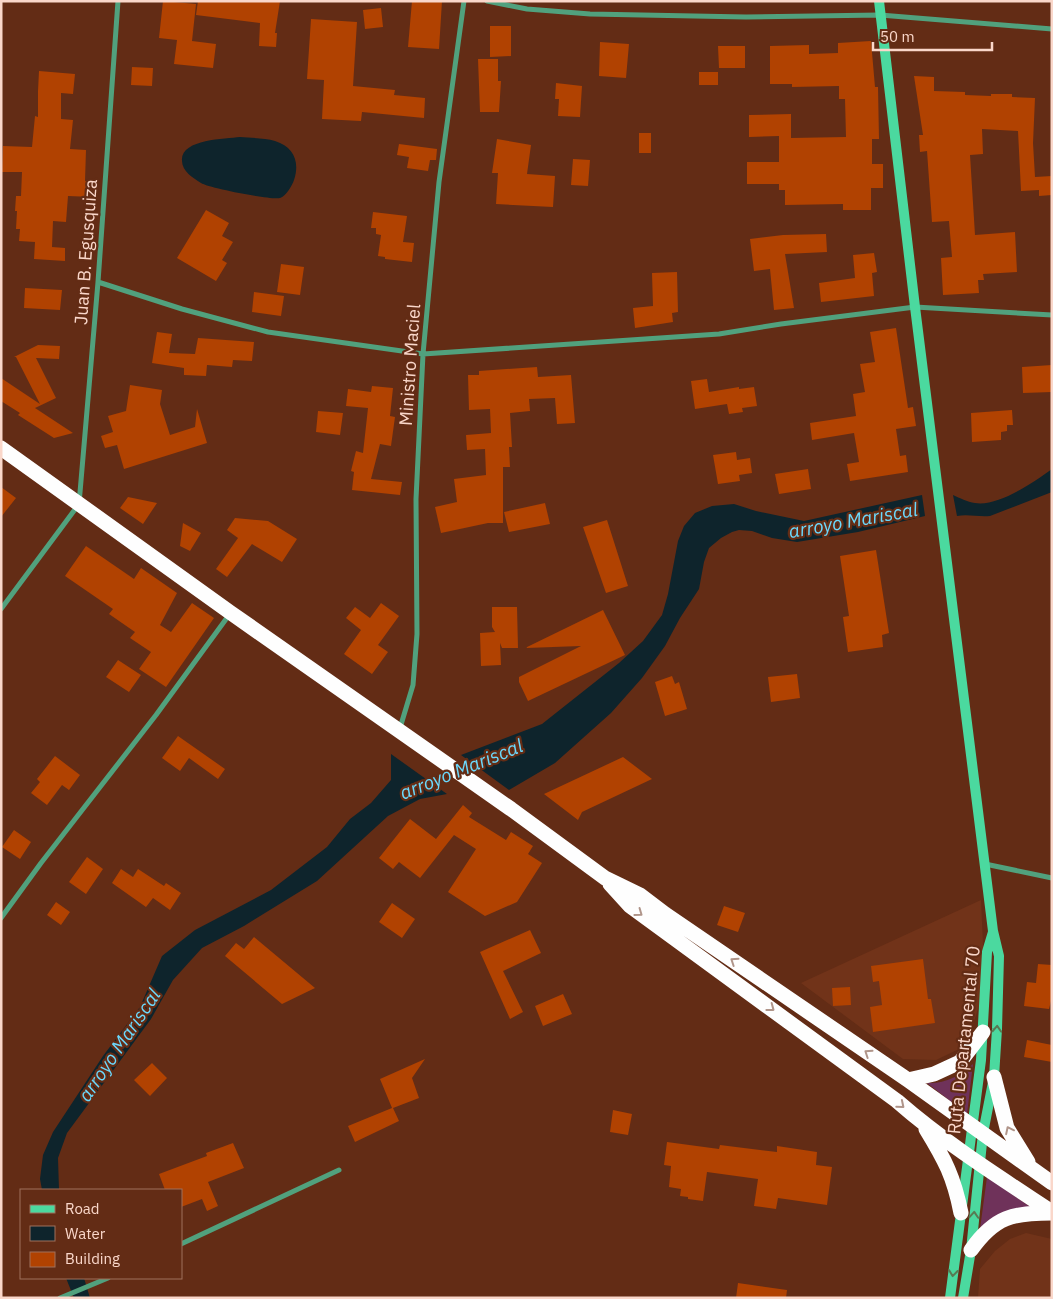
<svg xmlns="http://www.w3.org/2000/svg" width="1053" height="1299" viewBox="0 0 1053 1299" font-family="'IBM Plex Sans',sans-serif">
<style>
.built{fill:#713319}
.green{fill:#6f325a}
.water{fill:#0e242c}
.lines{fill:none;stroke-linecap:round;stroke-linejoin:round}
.stream{stroke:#0e242c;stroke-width:5}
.building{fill:#b14201}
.street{stroke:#51a17d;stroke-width:5}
.secondary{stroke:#4bd99f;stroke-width:10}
.highway{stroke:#fefefe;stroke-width:15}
.oneway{stroke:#b0958a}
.oneway2{stroke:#587a53}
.labels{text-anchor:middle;stroke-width:4.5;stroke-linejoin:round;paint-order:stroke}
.street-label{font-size:18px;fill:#fad7ca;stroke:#632c15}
.water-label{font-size:19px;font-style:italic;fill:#6bd9fd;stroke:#632c15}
</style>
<rect width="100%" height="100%" fill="#632c15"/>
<!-- built -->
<path class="built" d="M981,900L984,967L981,999L972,1028L959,1049L936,1060L903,1059L801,983Z
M1026,1233L1052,1239V1298H978L980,1269L995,1251L1010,1239Z"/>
<!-- green -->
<path class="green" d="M973,1064L967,1114L927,1083C944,1084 961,1076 973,1064Z
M987,1177L1032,1208L980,1229Z"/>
<!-- water -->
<path class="water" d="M240,137C251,138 265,138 275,141C294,147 300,162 294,180C292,186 286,196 280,198C270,200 209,188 201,183C193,178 182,171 182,161C180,139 225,139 240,137Z
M1052,469V492L990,516C978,517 968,514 957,516L953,495C960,498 967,502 975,503C998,507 1034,482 1052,469Z
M922,495L925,516L858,532L797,542L772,538L752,531L739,530L732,532L721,538L709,548L704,562L699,589L680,618L665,646L642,678L611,713L555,763L509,790L461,755L542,724L619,663L643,641L662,615L668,594L678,541L684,526L695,513L712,506L734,504L756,511L804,521Z
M391,754L447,794L420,799L388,816L317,881L244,926L202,948L173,980L151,1019L67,1133L58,1158L59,1190H42L40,1179L43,1155L53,1132L103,1056L140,1007L162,956L195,930L271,890L327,847L350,819L371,803L391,780Z
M66,1278H84L90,1298H74Z"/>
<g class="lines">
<!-- stream -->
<path class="stream" d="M460,769L478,762
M423,784L453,772"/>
</g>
<!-- building -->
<path class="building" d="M163,1L196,4L192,41L216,44L213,68L174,64L177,40L159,38Z
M198,1H280L275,33H277L276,47L259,46L260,23L196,15Z
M412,1H442L439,49L408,47Z
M381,8L383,27L365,29L363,10Z
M311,19L357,22L353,86L395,90L394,95L425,98L424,118L362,112L361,121L322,119L324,80L307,79Z
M490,26H511V56L490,57Z
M871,41L875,87H878L879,139H872V164H883V188H871V210H843V204L785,205V190H779V184H747V162H779V136L749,137V115L791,114V138L846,137L845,99H839V86L792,87V84H770V46L809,45V54L838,53V43Z
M600,42L629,44L626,78L599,76Z
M718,46H745V68H719Z
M478,59H498V81H501L499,112H480Z
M132,67L153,68L152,86L131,85Z
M39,71L75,74L73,94L61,93V119L73,120L70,149L86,150L85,181L93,182V197L68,196L66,222L53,221L52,247L65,248V261L34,259L35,242L19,241L20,229H16L17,211H15L16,196H21L22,172H2L3,146L32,147L35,116L38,117V91Z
M699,72H718V85H699Z
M914,76L934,77V91L965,92V95L991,96V94H1012V97L1035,98L1033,143L1035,177L1052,176V195L1039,196V190L1021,191L1018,131L982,129L983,154L970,155L975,235L1015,232L1017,272L983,274L984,280H978L979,293L943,295L941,258L952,257L949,221L932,222L927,151L920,152L919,135H923Z
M556,83L582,86L580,117L558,116L559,99H555Z
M639,133H651V153H639Z
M497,139L531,145L527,174L555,176L553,207L496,204L498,173H492Z
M399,144L437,149L436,160H430L428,171L407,168L409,157L397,155Z
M573,159L590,160L588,186L571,185Z
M206,210L229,223L222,236L233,242L222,260L227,263L216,281L177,258Z
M373,212L407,216L403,242L414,243L412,262L385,259V257L378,256L381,235L376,234V228H371Z
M826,234L827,252L785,254L794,308L774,310L770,269L754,271L750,239L783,235Z
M874,253L877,272L872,273L874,296L821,302L819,283L855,278L853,255Z
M281,264L304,267L300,295L277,292Z
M677,272L678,312L672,313L673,322L635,328L633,308L653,306L652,273Z
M25,288L62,290L60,310L24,308Z
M254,292L284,296L281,316L252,312Z
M896,328L908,408L913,407L916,426L896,429L900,456L906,455L908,472L850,481L847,464L859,462L854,433L812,440L810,423L856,416L853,394L865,392L860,364L875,362L870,332Z
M157,332L172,334L169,353L195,354L198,338L254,342L252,361L233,360L232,367L207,365L206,376L184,375V368L152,363Z
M38,345L60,346L59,359L36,358L56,398L35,408L73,433L54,438L18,415L20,413L1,401V378L40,404L16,357H14Z
M1052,365V392L1023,393L1022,367Z
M537,367L538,377L571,375L575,423L557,424L555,398L529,399L530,411L510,413L512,447H509L510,467H503V523H488L441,533L435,507L457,502L454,479L486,475L485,449L467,450L466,435L491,433L490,409L469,410L468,375H479V371Z
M707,379L709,392L739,387V389L754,387L757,406L742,408L743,412L729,414L727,404L695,409L691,381Z
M130,385L162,390L160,404L170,435L195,427L197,409L207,443L124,469L117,445L105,448L101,436L113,432L108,416L126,411Z
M372,386L393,388L390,416L395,417L391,446L380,444L371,479L402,482L400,495L352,490L354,472L351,471L356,451L363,453L368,408L346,406L348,389L371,392Z
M1012,410L1013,425H1007V431L1001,432V440L972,442L971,413Z
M318,411L343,413L340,435L316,432Z
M736,452L737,460L750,458L752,473L739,475L740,481L718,484L713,455Z
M808,469L811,489L779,494L775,474Z
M1,487L16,498L1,517Z
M128,497L157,503L143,524L120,508Z
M545,503L550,524L509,532L504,512Z
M235,518L268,521L297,539L282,562L252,544L227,577L216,569L238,538L227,530Z
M607,520L628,586L606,593L583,527Z
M183,523L201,533L190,551L180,546Z
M86,546L134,579L141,568L177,593L160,625L171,632L192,603L214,618L166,687L139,669L151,652L130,638L135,632L109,614L113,609L65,576Z
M876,550L889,633L882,635L883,647L848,652L843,617L849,616L840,556Z
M381,603L399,616L378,645L388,652L372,674L344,654L361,630L346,618L355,607L370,618Z
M492,607H517L518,648H502L500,643L501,665L481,666L480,633L495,632L492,627Z
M603,610L625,655L528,701L519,682V677L581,646L525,648Z
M118,660L141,675L129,692L106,677Z
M797,674L800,698L771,702L768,677Z
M672,676L675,684L679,682L687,709L665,716L655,682Z
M178,736L225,769L218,779L189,758L180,771L162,758Z
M55,756L80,775L69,790L62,785L47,805L31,793L40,782L37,779Z
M623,757L652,779L582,812L578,820L544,794Z
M463,805L472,813L469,817L506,840L511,832L533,846L528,854L542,863L517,902L485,916L448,892L476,849L454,835L420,878L399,862L393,869L379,858L410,819L436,839Z
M14,830L31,842L20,859L2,847Z
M87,857L103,869L86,894L69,882Z
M121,869L133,877L138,869L164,886L166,883L181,893L170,910L153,898L146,907L112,883Z
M56,902L70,912L61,925L47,915Z
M392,903L415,919L402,938L379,922Z
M724,906L745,913L738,932L717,925Z
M530,930L541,953L503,971L523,1012L510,1019L480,952Z
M254,937L315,988L282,1004L225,956L236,943L244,949Z
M923,959L928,999H931L935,1023L873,1032L870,1007L882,1005L879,981L873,982L871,966Z
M1038,964L1052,965V997L1049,1009L1024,1006L1027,982L1036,983Z
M850,987L851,1005L833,1006L832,988Z
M563,994L572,1014L543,1026L535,1006Z
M1027,1040L1052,1045V1062L1024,1057Z
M425,1059L412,1078L419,1098L393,1108L399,1121L355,1142L348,1126L392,1108L380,1079Z
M152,1063L167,1078L150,1096L134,1080Z
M613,1110L632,1114L628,1135L610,1132Z
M667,1142L719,1149L720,1145L777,1152V1146L817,1152L816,1165L832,1167L827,1205L778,1198L776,1209L754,1206L758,1179L707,1172L703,1201L688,1199V1197L680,1196L681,1189L669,1187L671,1166L664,1165Z
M233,1143L244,1168L208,1182L218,1206L207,1211L202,1199L181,1207V1190H165L159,1174L207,1156L206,1153Z
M738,1283L787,1290L786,1298H736Z"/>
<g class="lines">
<!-- street -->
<path class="street" d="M487,1L527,9L590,14L746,17L880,15L1052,29
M98,282L182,309L268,332L423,354L719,334L781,324L915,307L1052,315
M1,609L79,504L98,282L118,1
M400,728L413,685L417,634L416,499L423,354L439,182L464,1
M985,864L1052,878
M1,918L41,863L156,715L229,615
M181,1244L339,1170
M60,1298L108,1278"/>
<!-- secondary -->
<path class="secondary" d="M879,1L915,307L993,931L999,956L997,1029L994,1077L983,1133L971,1250L963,1298
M950,1298L981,1060L987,952L993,932"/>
<!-- highway -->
<path class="highway" d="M1,448L231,613L511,809L605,878L640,895L665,914L908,1080L1052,1183
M610,884L630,906L897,1101C945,1143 999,1177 1052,1212
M994,1077L1007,1128L1028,1162
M908,1080L934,1074L960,1062L983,1032
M926,1129C945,1160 954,1177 961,1213
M971,1250C995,1216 1013,1213 1052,1213"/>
</g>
<!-- one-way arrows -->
<defs><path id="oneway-chevron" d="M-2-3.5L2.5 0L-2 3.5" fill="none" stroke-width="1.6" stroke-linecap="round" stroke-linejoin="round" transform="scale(1.25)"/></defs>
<g class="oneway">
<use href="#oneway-chevron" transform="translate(639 913) rotate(36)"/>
<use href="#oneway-chevron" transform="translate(734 961) rotate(-146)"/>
<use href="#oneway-chevron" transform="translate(771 1008) rotate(37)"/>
<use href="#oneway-chevron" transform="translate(868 1053) rotate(-146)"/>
<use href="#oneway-chevron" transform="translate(901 1105) rotate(40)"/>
<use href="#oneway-chevron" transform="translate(1009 1130) rotate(-116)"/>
</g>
<g class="oneway2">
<use href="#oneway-chevron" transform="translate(997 1029) rotate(-87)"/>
<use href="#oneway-chevron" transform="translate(974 1215) rotate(-86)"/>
<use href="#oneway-chevron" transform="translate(953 1273) rotate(97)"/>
</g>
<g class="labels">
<!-- street labels -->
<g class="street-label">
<text transform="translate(86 252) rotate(-86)" y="6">Juan B. Egusquiza</text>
<text transform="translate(410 365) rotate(-86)" y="6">Ministro Maciel</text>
<text transform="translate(964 1040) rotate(-84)" y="6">Ruta Departamental 70</text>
</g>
<!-- water labels -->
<g class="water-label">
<text transform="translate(853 520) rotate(-10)" y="7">arroyo Mariscal</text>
<text transform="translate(461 769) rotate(-22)" y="7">arroyo Mariscal</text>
<text transform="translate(119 1045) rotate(-56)" y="7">arroyo Mariscal</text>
</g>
</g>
<!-- border -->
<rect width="1053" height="1299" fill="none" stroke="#fad7ca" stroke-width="5"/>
<!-- legend -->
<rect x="20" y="1189" width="162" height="90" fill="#632c15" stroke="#9f705d"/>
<rect x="30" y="1205" width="25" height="8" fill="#4bd99f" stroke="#9f705d"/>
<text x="65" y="1214" font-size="15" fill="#fad7ca">Road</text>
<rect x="30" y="1226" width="25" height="15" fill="#0e242c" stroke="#9f705d"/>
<text x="65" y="1239" font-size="15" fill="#fad7ca">Water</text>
<rect x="30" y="1252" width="25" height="15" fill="#b14201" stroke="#9f705d"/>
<text x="65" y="1264" font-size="15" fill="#fad7ca">Building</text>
<!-- scale -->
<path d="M873 42v8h119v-8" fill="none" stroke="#fad7ca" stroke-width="2.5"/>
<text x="880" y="42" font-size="15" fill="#fad7ca" stroke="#632c15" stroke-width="4" paint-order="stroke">50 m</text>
</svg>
